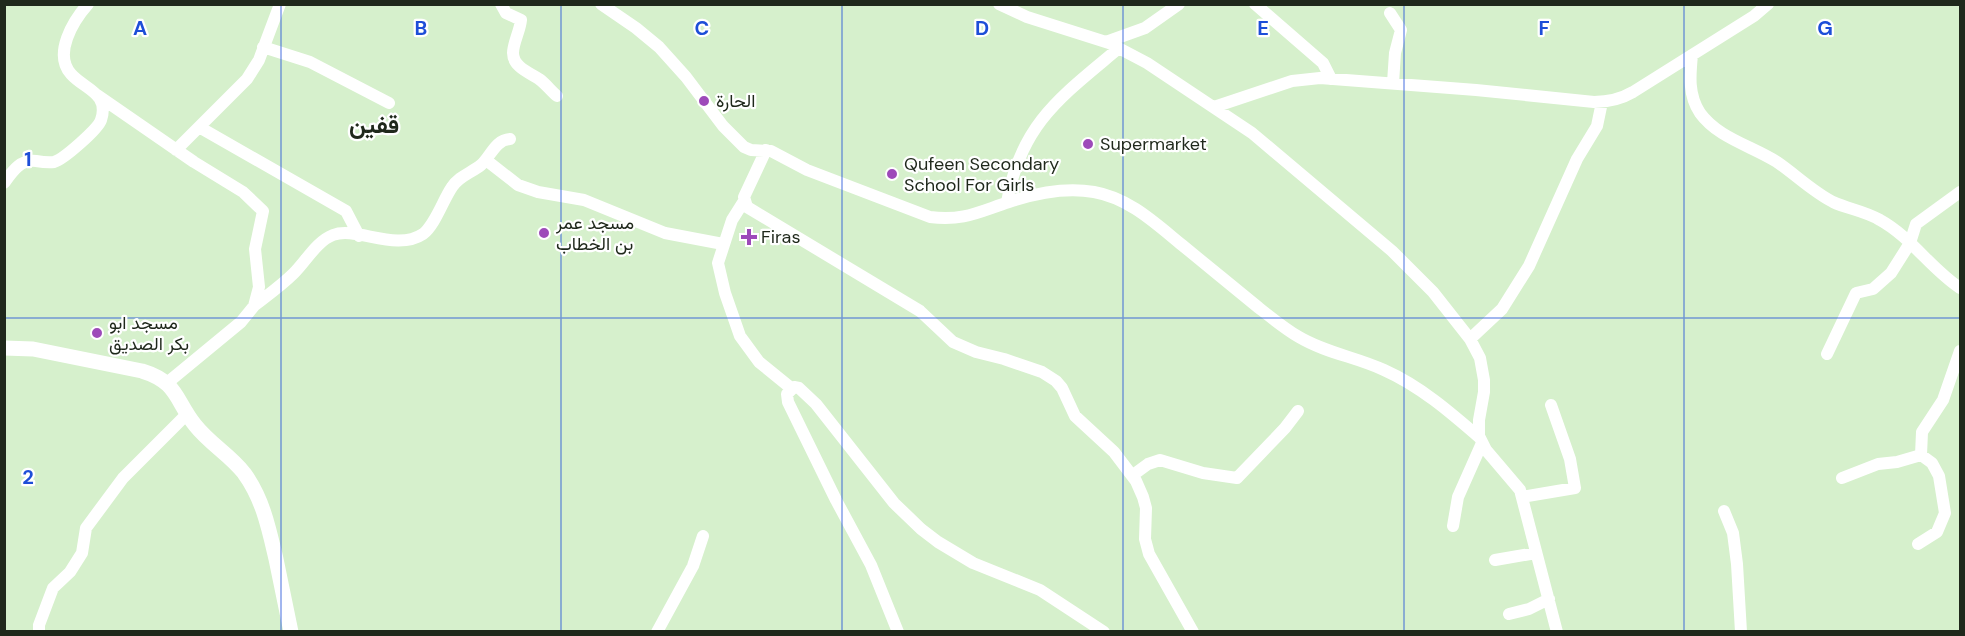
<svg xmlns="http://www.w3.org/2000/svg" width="1965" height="636" viewBox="0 0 1965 636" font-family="'DM Sans',Vazirmatn,sans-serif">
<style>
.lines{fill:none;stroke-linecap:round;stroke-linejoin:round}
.minor{stroke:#fff;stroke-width:12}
.tertiary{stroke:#fff;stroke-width:15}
.grid{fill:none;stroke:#1d4ed8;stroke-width:1.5;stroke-opacity:0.55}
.poi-dot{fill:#9d4ab9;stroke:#fff;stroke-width:2}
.labels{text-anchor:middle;stroke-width:4.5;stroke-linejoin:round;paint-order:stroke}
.poi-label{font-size:18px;fill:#1f281b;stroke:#fff;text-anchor:start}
.district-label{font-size:24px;font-weight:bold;fill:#1f281b;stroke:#fff}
.grid-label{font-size:20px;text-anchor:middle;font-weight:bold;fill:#1d4ed8;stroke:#fff;stroke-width:4.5;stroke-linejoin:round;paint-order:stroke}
</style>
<rect width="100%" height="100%" fill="#d6f0cc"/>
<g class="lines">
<!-- minor -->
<path class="minor" d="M501,4L506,13L521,20C520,31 513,43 513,53C513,67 530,73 539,79C546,84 551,91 557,96
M601,4L636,28L659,47L686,77L723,126L744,147L751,150L771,151L807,170L930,217C964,221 978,212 1009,202C1036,193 1065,187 1094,192C1129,198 1155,223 1182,245C1208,266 1233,287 1259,308C1272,318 1285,329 1299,337C1326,353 1356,357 1384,370C1420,386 1450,412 1480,438
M999,4L1027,17L1109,43L1147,63L1252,133L1392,251L1433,292L1470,339L1480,358L1484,380V392L1479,420V436L1486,450L1520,490L1557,632
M1255,4L1323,63L1331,79
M1390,13L1401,30L1395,53L1393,83
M1106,42L1145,28L1179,4
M263,47L310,62L389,103
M1692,55C1690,75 1688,95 1700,113C1718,138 1752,146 1777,162C1796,175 1813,192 1833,202C1848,209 1865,211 1880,220C1911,237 1931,269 1960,288
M97,95L194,162L243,192L263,211L255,249L259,287L254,306L241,322L167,383
M1214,107L1292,81L1320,78L1476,90L1594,102C1608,102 1621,99 1633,92L1754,16L1768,4
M199,127L346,211L359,236
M176,150L247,79L259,60L280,4
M766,150L744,197L747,207L920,311L953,342L976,352L1004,359L1042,372L1056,381L1062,388L1075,416L1114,452L1136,481L1143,497L1146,508L1145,539L1149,554L1193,632
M486,160L518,185L538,192L584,200L665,233L723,244
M4,183C12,172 20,159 36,161C42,162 48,163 54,162C64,159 98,129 101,120C110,93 84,89 71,74C53,54 73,21 88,4
M744,201L732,220L718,263L725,293L740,336L759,362L791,388
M1007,202C1021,123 1062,96 1119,48
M255,305C268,295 282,285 294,273C306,261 317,241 333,235C356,226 396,252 423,234C435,225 443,200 452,187C459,176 471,173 481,165C491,156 495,140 510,139
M1470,339L1502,309L1529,266L1577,159L1597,126L1602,102
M1827,354L1856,293L1873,289L1891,273L1910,243L1916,224L1960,192
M1921,455L1922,432L1943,400L1960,351
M1133,475L1148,464L1160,460L1203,473L1237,478L1285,428L1298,411
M1842,478L1878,464L1897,462L1921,455L1932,463L1939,476L1945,513L1937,532L1918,544
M1522,497L1575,488L1570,459L1551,405
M1724,511L1733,533L1737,564L1741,632
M1453,526L1458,497L1482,443
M1495,560L1536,553
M1509,614L1529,609L1549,599
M39,632V625L53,588L70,572L82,553L86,528L123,478L187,414
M657,632L693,566L703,536
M898,632L871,565L836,500L788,402L787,394L794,387L799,388L816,404L894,503L921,529L938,542L973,563L1040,590L1104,632"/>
<!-- tertiary -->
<path class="tertiary" d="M4,348L33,349L142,371C178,382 175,400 195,425C210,444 230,455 244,473C263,499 269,529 276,559C281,583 286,607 291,632"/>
</g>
<!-- grid -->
<path class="grid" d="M281,4V632M561,4V632M842,4V632M1123,4V632M1404,4V632M1684,4V632M4,318H1960"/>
<!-- markers -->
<g class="poi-dot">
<circle cx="704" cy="101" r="6"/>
<circle cx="1088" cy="144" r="6"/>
<circle cx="892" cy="174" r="6"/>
<circle cx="544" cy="233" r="6"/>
<path d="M746 228h6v6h6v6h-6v6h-6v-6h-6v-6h6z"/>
<circle cx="97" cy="333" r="6"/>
</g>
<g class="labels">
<!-- poi labels -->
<g class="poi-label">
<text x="716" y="107">الحارة</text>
<text x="1100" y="150">Supermarket</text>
<text x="904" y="170">Qufeen Secondary<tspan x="904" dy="21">School For Girls</tspan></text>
<text x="556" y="229">مسجد عمر<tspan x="556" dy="21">بن الخطاب</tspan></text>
<text x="761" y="243">Firas</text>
<text x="109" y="329">مسجد ابو<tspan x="109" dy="21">بكر الصديق</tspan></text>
</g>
<!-- district labels -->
<g class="district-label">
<text x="374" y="133">قفين</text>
</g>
</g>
<g class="grid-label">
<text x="140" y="35">A</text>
<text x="421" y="35">B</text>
<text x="702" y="35">C</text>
<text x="982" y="35">D</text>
<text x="1263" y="35">E</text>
<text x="1544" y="35">F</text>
<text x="1825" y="35">G</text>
<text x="28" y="166">1</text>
<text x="28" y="484">2</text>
</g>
<!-- border -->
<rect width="1965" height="636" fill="none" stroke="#1f281b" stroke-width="12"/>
</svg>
